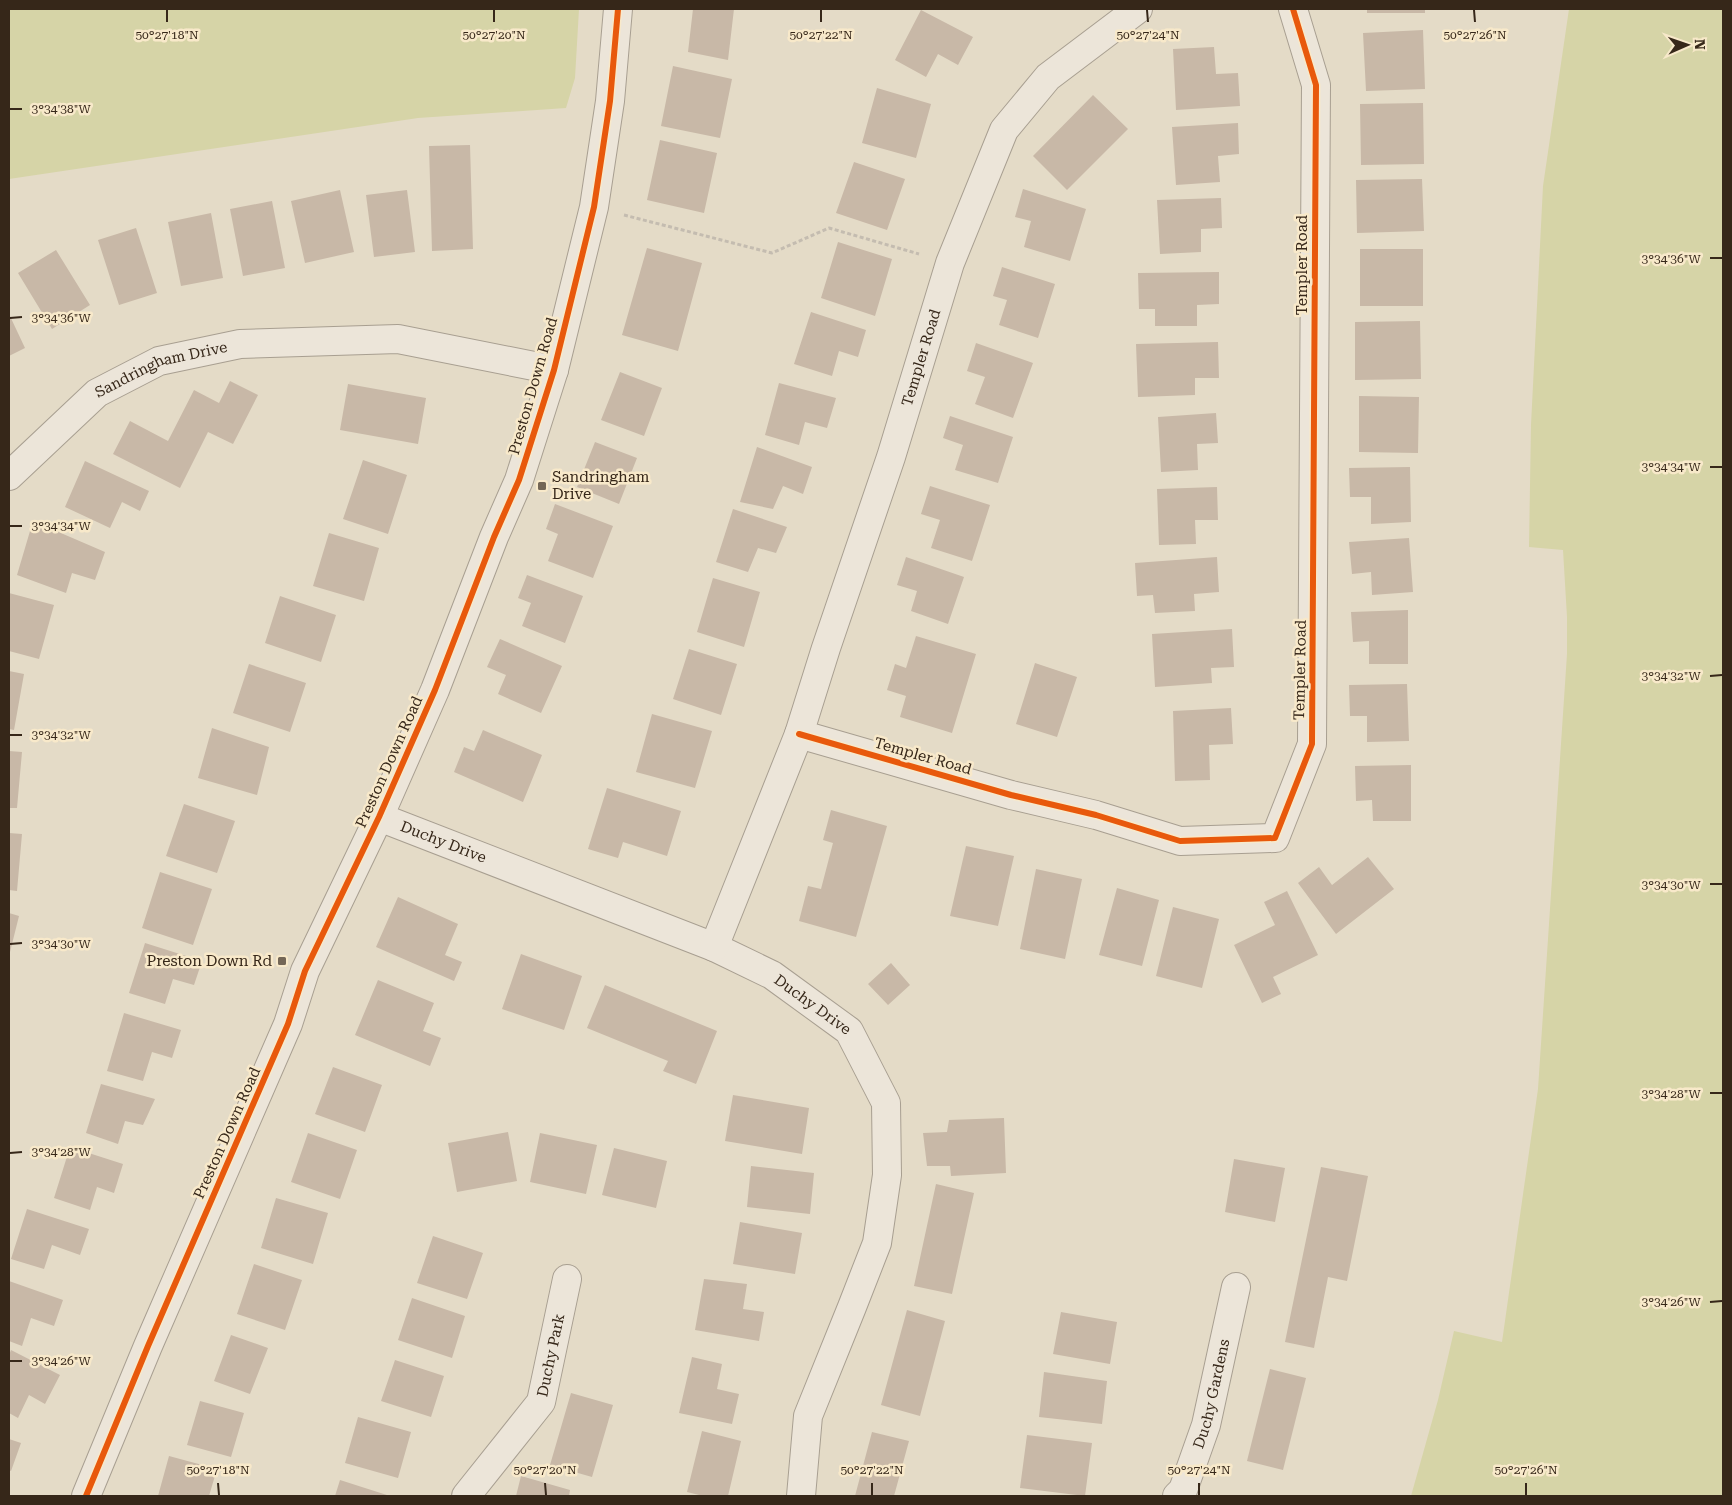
<svg xmlns="http://www.w3.org/2000/svg" width="1732" height="1505" viewBox="0 0 1732 1505" font-family="'Roboto Serif',serif">
<style>
.green{fill:#d6d4a7}
.building{fill:#c8b8a7}
.lines{fill:none;stroke-linecap:round;stroke-linejoin:round}
.minor-casing{stroke:#a89f91;stroke-width:30}
.tertiary-casing{stroke:#a89f91;stroke-width:30}
.path{stroke:#c4bcb0;stroke-width:3;stroke-dasharray:4 2.5;stroke-linecap:butt}
.minor{stroke:#ece5d9;stroke-width:28}
.tertiary{stroke:#ece5d9;stroke-width:28}
.cycleway-casing{stroke:#f8e9ca;stroke-width:9}
.cycleway{stroke:#e8590c;stroke-width:6}
.ticks{fill:none;stroke:#362719;stroke-width:2}
.poi-dot{fill:#736656;stroke:#f8e9ca;stroke-width:2}
.labels{text-anchor:middle;stroke-width:5;stroke-linejoin:round;paint-order:stroke}
.street-label{font-size:15px;fill:#362719;stroke:#f8e9ca}
.poi-label{font-size:15px;fill:#362719;stroke:#f8e9ca;text-anchor:start}
.ticks-label{font-size:12px;text-anchor:middle;fill:#362719;stroke:#f8e9ca;stroke-width:5;stroke-linejoin:round;paint-order:stroke}
</style>
<rect width="100%" height="100%" fill="#e4dbc7"/>
<!-- green -->
<path class="green" d="M9,9H579L575,78L566,108L418,118L9,179Z
M1569,9H1723V1496H1411L1438,1400L1454,1331L1502,1342L1538,1089L1567,654V617L1563,550L1529,547L1531,425L1543,186Z"/>
<!-- building -->
<path class="building" d="M693,9H734L728,60L688,52Z
M1367,9H1425V13H1367Z
M921,10L973,37L958,65L938,54L926,77L895,60Z
M1423,30L1425,89L1366,91L1363,33Z
M1214,47L1216,74L1238,73L1240,106L1176,110L1173,49Z
M673,66L732,79L720,138L661,126Z
M877,88L931,104L916,158L862,143Z
M1093,95L1128,129L1067,190L1033,156Z
M1423,103L1424,164L1361,165L1360,104Z
M1238,123L1239,154L1218,156L1220,182L1176,185L1172,127Z
M660,140L717,153L704,213L647,200Z
M470,145L473,249L432,251L429,146Z
M854,162L905,179L887,230L836,213Z
M1422,179L1424,231L1357,233L1356,180Z
M1023,189L1086,209L1070,261L1024,247L1031,221L1015,217Z
M340,190L354,252L305,263L291,201Z
M407,190L415,252L374,257L366,195Z
M1221,198L1222,228L1201,229V252L1160,254L1157,200Z
M272,201L285,268L243,276L230,209Z
M211,213L223,278L181,286L168,222Z
M136,228L157,293L119,305L98,240Z
M838,242L892,259L875,316L821,298Z
M647,248L702,263L678,351L622,335Z
M1360,249H1423V306H1360Z
M56,250L90,305L52,329L18,273Z
M1002,267L1055,284L1038,338L999,325L1007,300L993,296Z
M1219,272V304L1197,305V326H1155V309H1139L1138,273Z
M811,312L866,330L858,357L839,351L832,376L794,364Z
M9,314L25,348L9,356Z
M1420,321L1421,379L1355,380V322Z
M1218,342L1219,378H1195V395L1138,397L1136,344Z
M976,343L1033,363L1013,418L975,404L985,377L967,371Z
M620,372L662,388L644,436L601,420Z
M230,381L258,395L233,444L208,432L180,488L113,454L130,421L168,441L194,390L219,403Z
M779,383L836,398L827,428L805,422L799,445L765,435Z
M348,384L426,398L418,444L340,430Z
M1359,396L1419,397L1418,453L1359,452Z
M1216,413L1218,443L1197,444L1198,470L1161,472L1158,417Z
M950,416L1013,437L998,483L955,470L963,445L943,438Z
M595,442L637,458L619,504L577,487Z
M757,447L812,467L803,494L783,486L773,509L740,502Z
M363,460L407,475L388,534L343,519Z
M85,461L149,491L140,511L122,502L110,528L65,507Z
M1410,467L1411,522L1371,524V497H1350L1349,468Z
M930,486L990,505L972,561L931,548L940,520L921,514Z
M1217,487L1218,520H1195L1196,544L1159,545L1157,489Z
M555,504L613,526L593,578L548,561L558,534L546,529Z
M733,509L787,527L776,553L758,548L748,572L716,562Z
M33,521L105,552L95,580L72,573L66,593L17,575Z
M329,533L379,548L364,601L313,586Z
M1409,538L1413,592L1372,595L1371,572L1352,574L1349,542Z
M906,557L964,577L948,624L911,611L917,591L897,585Z
M1217,557L1219,592L1194,594L1195,611L1155,613L1153,595L1137,596L1135,563Z
M527,575L583,596L565,643L522,626L531,603L518,598Z
M713,578L760,592L744,647L697,632Z
M9,593L54,605L39,659L9,651Z
M280,596L336,615L321,662L265,643Z
M1408,610V664H1369V641L1353,642L1351,612Z
M1232,629L1234,667L1211,668L1212,683L1155,687L1152,634Z
M916,636L976,654L952,733L900,717L906,696L887,690L895,664L906,668Z
M500,639L562,666L541,713L498,694L506,675L487,667Z
M689,649L737,664L721,715L673,699Z
M1035,663L1077,677L1057,737L1016,724Z
M249,664L306,683L290,732L233,713Z
M9,671L24,674L14,730L9,729Z
M1407,684L1409,741L1367,742V716H1350L1349,685Z
M1231,708L1233,744L1209,745L1210,780L1175,781L1173,711Z
M652,714L712,731L695,788L636,772Z
M212,728L269,747L257,795L198,778Z
M483,730L542,755L523,802L454,772L464,747L474,751Z
M9,751L22,752L17,808H9Z
M1411,765V821H1373L1372,800L1356,801L1355,766Z
M607,788L681,811L667,856L623,842L618,858L588,849Z
M184,804L235,821L217,873L166,856Z
M831,810L887,826L856,937L799,921L808,886L821,889L833,843L823,840Z
M9,833L22,834L17,891L9,890Z
M966,846L1014,856L998,926L950,916Z
M1368,857L1394,889L1336,934L1298,883L1319,867L1332,885Z
M1036,869L1082,879L1065,959L1020,949Z
M160,872L212,889L193,945L142,928Z
M1117,888L1159,900L1142,966L1099,955Z
M1287,891L1318,955L1273,977L1281,994L1262,1003L1234,945L1275,925L1264,902Z
M398,897L458,924L445,955L462,962L454,981L376,947Z
M1173,907L1219,919L1202,988L1156,976Z
M9,913L19,916L9,956Z
M145,943L202,961L194,985L173,979L165,1004L129,993Z
M521,954L582,976L564,1030L502,1009Z
M891,963L910,985L888,1005L868,984Z
M378,980L434,1003L423,1031L441,1038L430,1066L355,1035Z
M605,985L717,1031L696,1084L663,1071L668,1061L587,1028Z
M124,1013L181,1030L172,1058L152,1052L143,1081L107,1071Z
M333,1067L382,1085L365,1132L315,1114Z
M101,1084L155,1099L143,1125L125,1121L118,1144L86,1133Z
M733,1095L809,1108L802,1154L725,1141Z
M1004,1118L1006,1173L951,1176L950,1166H927L923,1133L947,1132L949,1120Z
M508,1132L517,1181L457,1192L448,1143Z
M308,1133L357,1150L340,1199L291,1182Z
M540,1133L597,1145L586,1194L530,1182Z
M70,1147L123,1164L114,1193L97,1187L90,1210L54,1198Z
M614,1148L667,1161L656,1208L602,1195Z
M1234,1159L1285,1168L1275,1222L1225,1212Z
M751,1166L814,1173L810,1214L747,1207Z
M1321,1167L1368,1176L1347,1281L1328,1277L1314,1348L1285,1342Z
M936,1184L974,1193L952,1294L914,1286Z
M276,1198L328,1213L313,1264L261,1248Z
M27,1209L89,1229L80,1255L52,1245L44,1269L11,1259Z
M740,1222L802,1233L795,1274L733,1264Z
M433,1236L483,1253L467,1299L417,1283Z
M254,1264L302,1280L285,1330L237,1314Z
M704,1279L747,1284L743,1309L764,1312L759,1341L695,1330Z
M9,1281L63,1300L54,1326L31,1318L22,1346L9,1341Z
M412,1298L465,1316L452,1358L398,1340Z
M907,1310L945,1321L920,1416L881,1405Z
M1061,1312L1117,1322L1110,1364L1053,1354Z
M231,1335L268,1348L250,1394L214,1381Z
M11,1350L60,1375L45,1404L29,1395L18,1418L9,1413V1355Z
M692,1357L722,1364L717,1389L739,1394L732,1424L679,1413Z
M395,1360L444,1376L431,1417L381,1401Z
M1270,1369L1306,1378L1283,1470L1247,1461Z
M1044,1372L1107,1381L1102,1424L1039,1417Z
M571,1393L613,1405L592,1477L550,1465Z
M200,1401L244,1413L231,1457L187,1445Z
M358,1417L411,1432L398,1478L345,1463Z
M702,1431L741,1441L728,1496H703L687,1492Z
M872,1432L909,1441L894,1496H855Z
M1027,1435L1092,1443L1085,1496L1020,1488Z
M9,1439L21,1443L11,1471L9,1470Z
M169,1456L217,1469L209,1496H158Z
M521,1476L570,1490L569,1496H516Z
M340,1480L390,1496H335Z"/>
<g class="lines">
<!-- minor casing -->
<g class="minor-casing">
<g id="minor">
<path id="s1" d="M9,476L97,393L159,361L240,344L398,339L554,370"/>
<path d="M799,734L1011,795L1096,815L1180,841L1275,838L1312,744L1316,85L1293,9"/>
<path id="s2" d="M379,817L714,947L772,975L849,1031L886,1103L887,1175L877,1243L852,1307L808,1416L801,1496"/>
<path id="s3" d="M714,947L799,734L826,648L891,457L950,263L1004,130L1048,77L1138,9"/>
<path id="s4" d="M466,1496L541,1402L567,1279"/>
<path id="s5" d="M1177,1496L1183,1490L1206,1425L1236,1287"/>
</g>
</g>
<!-- tertiary casing -->
<g class="tertiary-casing">
<path id="tertiary" d="M86,1496L148,1346L288,1024L305,971L379,817L435,690L494,537L519,480L554,370L594,207L610,101L618,9"/>
</g>
<!-- path -->
<path class="path" d="M624,215L772,253L829,228L919,254"/>
<!-- minor -->
<use href="#minor" class="minor"/>
<!-- tertiary -->
<use href="#tertiary" class="tertiary"/>
<!-- cycleway casing -->
<g class="cycleway-casing">
<path id="cycleway" d="M799,734L1011,795L1096,815L1180,841L1275,838L1312,744L1316,85L1293,9
M86,1496L148,1346L288,1024L305,971L379,817L435,690L494,537L519,480L554,370L594,207L610,101L618,9"/>
</g>
<!-- cycleway -->
<use href="#cycleway" class="cycleway"/>
</g>
<!-- ticks -->
<path class="ticks" d="M167,10V22M494,10V22M821,10V22M1147,10L1148,22M1474,10L1475,22M10,109H22M1710,258H1722M10,318L22,317M1710,467H1722M10,526H22M1710,676L1722,675M10,735H22M1710,884H1722M10,944L22,943M1710,1093H1722M10,1153L22,1152M1710,1302L1722,1301M10,1361H22M218,1483L219,1495M545,1483L546,1495M872,1483V1495M1199,1483V1495M1526,1483V1495"/>
<!-- markers -->
<g class="poi-dot">
<rect x="537" y="481" width="10" height="10" rx="2.5"/>
<rect x="277" y="956" width="10" height="10" rx="2.5"/>
</g>
<g class="labels">
<!-- street labels -->
<g class="street-label">
<text transform="translate(1302 265) rotate(-90)" y="5">Templer Road</text>
<text dy="5" stroke="none"><textPath href="#s3" startOffset="625">Templer Road</textPath></text>
<text dy="5" stroke="none"><textPath href="#s1" startOffset="190">Sandringham Drive</textPath></text>
<text transform="translate(533 386) rotate(-74)" y="5">Preston Down Road</text>
<text transform="translate(1300 670) rotate(-89)" y="5">Templer Road</text>
<text transform="translate(923 756) rotate(16)" y="5">Templer Road</text>
<text transform="translate(389 762) rotate(-66)" y="5">Preston Down Road</text>
<text dy="5" stroke="none"><textPath href="#s2" startOffset="69">Duchy Drive</textPath></text>
<text dy="5" stroke="none"><textPath href="#s2" startOffset="474">Duchy Drive</textPath></text>
<text transform="translate(227 1133) rotate(-66)" y="5">Preston Down Road</text>
<text dy="5" stroke="none"><textPath href="#s4" startOffset="168">Duchy Park</textPath></text>
<text dy="5" stroke="none"><textPath href="#s5" startOffset="109">Duchy Gardens</textPath></text>
</g>
<!-- poi labels -->
<g class="poi-label">
<text x="552" y="482">Sandringham<tspan x="552" dy="17">Drive</tspan></text>
<text x="272" y="966" text-anchor="end">Preston Down Rd</text>
</g>
</g>
<g class="ticks-label">
<text x="167" y="39">50°27'18"N</text>
<text x="494" y="39">50°27'20"N</text>
<text x="821" y="39">50°27'22"N</text>
<text x="1148" y="39">50°27'24"N</text>
<text x="1475" y="39">50°27'26"N</text>
<text x="61" y="113">3°34'38"W</text>
<text x="1671" y="263">3°34'36"W</text>
<text x="61" y="322">3°34'36"W</text>
<text x="1671" y="471">3°34'34"W</text>
<text x="61" y="530">3°34'34"W</text>
<text x="1671" y="680">3°34'32"W</text>
<text x="61" y="739">3°34'32"W</text>
<text x="1671" y="889">3°34'30"W</text>
<text x="61" y="948">3°34'30"W</text>
<text x="1671" y="1098">3°34'28"W</text>
<text x="61" y="1156">3°34'28"W</text>
<text x="1671" y="1306">3°34'26"W</text>
<text x="61" y="1365">3°34'26"W</text>
<text x="218" y="1474">50°27'18"N</text>
<text x="545" y="1474">50°27'20"N</text>
<text x="872" y="1474">50°27'22"N</text>
<text x="1199" y="1474">50°27'24"N</text>
<text x="1526" y="1474">50°27'26"N</text>
</g>
<!-- border -->
<rect width="1732" height="1505" fill="none" stroke="#362719" stroke-width="20"/>
<!-- north arrow -->
<g transform="translate(1687 45) rotate(88)" stroke="#f8e9ca" stroke-width="4" paint-order="stroke">
<path d="M0-4L9 19L0 12L-9 19Z" fill="#362719"/>
<text y="-8" font-size="14" font-weight="bold" text-anchor="middle" fill="#362719">N</text>
</g>
</svg>
